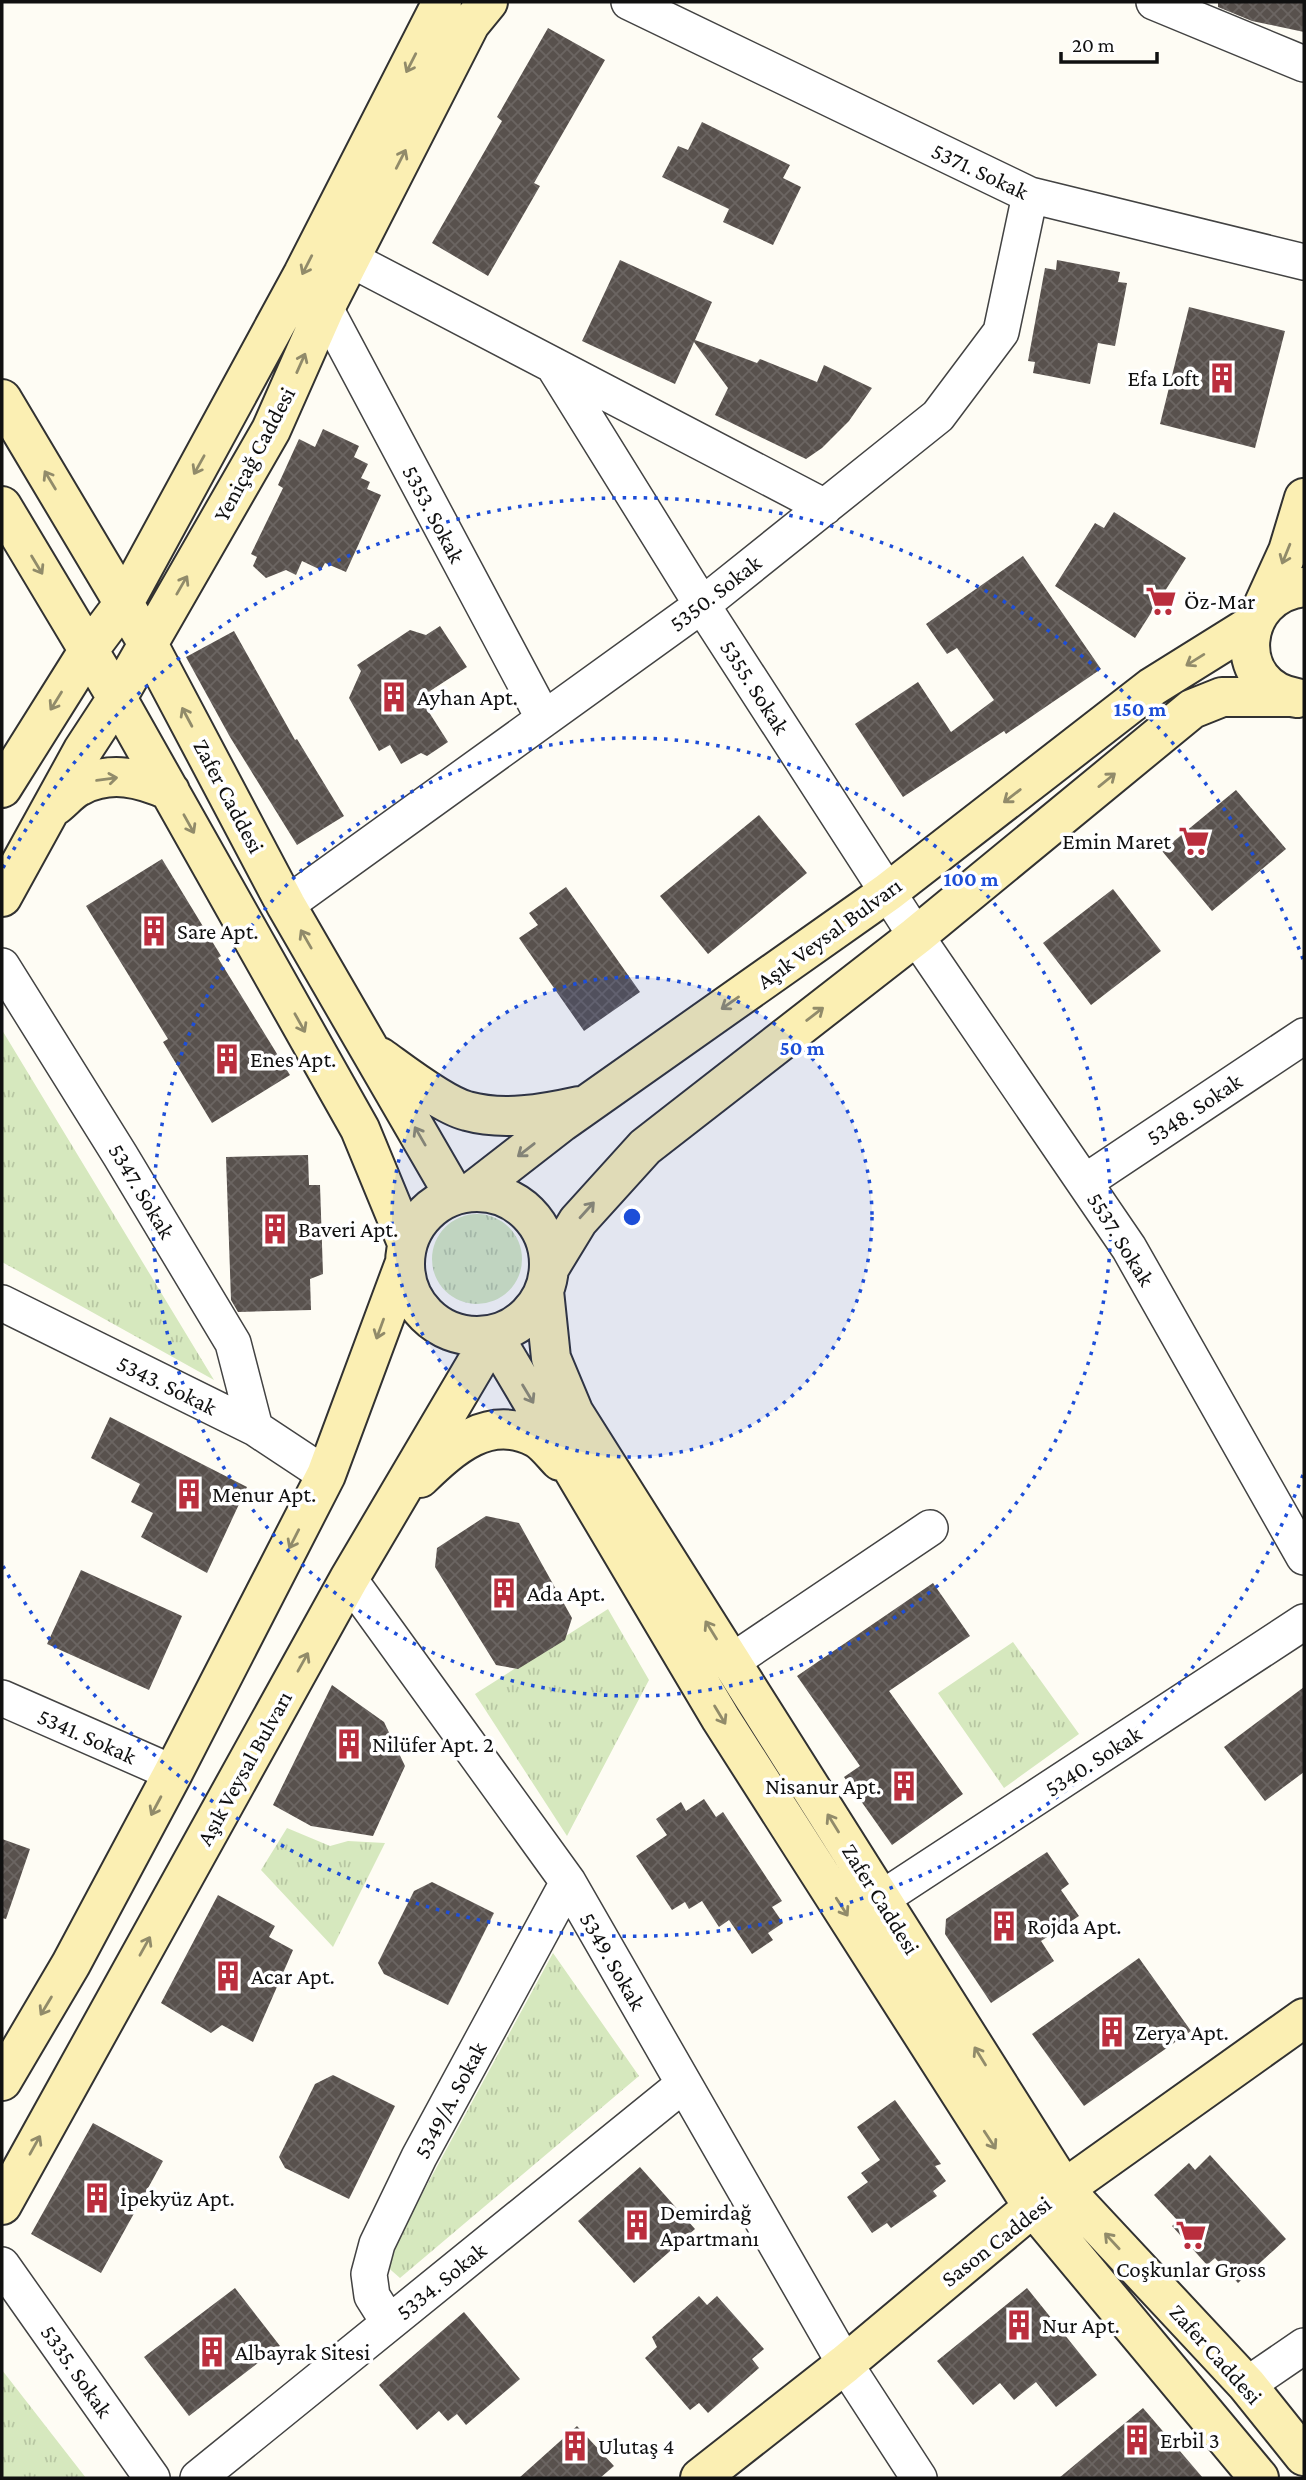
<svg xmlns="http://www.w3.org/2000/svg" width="1306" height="2480" viewBox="0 0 1306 2480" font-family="'Crimson Pro',serif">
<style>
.grass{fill:url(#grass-tufts)}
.building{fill:url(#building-cross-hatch)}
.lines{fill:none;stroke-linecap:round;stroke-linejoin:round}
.street-casing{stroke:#434343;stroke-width:38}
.secondary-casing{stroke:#323232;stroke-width:42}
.street{stroke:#fff;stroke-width:35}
.secondary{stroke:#fbefb3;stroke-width:38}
.oneway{stroke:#918b6a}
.ring{fill:none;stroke:#1d4ed8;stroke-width:3.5;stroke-dasharray:3.5 7}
.labels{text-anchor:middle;stroke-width:7;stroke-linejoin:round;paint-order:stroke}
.street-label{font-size:23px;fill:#101010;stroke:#fff}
.poi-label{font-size:23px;fill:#101010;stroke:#fff;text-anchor:start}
.centre{fill:#1d4ed8;stroke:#fff;stroke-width:3.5}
.ring-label{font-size:21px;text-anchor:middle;font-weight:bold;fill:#1d4ed8;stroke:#fff;stroke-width:7;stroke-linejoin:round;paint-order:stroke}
</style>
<defs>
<pattern id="grass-tufts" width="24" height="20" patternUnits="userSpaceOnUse" patternTransform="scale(1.75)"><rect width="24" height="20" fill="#d6e8be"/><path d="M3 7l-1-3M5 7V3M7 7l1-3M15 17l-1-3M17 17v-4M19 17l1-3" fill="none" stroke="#b7c6a2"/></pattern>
<pattern id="building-cross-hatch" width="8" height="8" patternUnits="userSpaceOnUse" patternTransform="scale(1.75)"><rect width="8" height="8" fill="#58514d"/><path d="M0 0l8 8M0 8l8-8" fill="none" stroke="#6b6562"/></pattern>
</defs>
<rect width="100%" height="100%" fill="#fefcf4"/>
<!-- grass -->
<path class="grass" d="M2,1030L214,1380L2,1262Z
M432 1259a45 45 0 1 1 90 0a45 45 0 1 1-90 0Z
M608,1609L649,1680L567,1836L475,1694Z
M1013,1642L1079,1734L1004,1788L938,1693Z
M287,1828L330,1846L348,1841L385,1843L333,1947L261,1870Z
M553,1953L639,2076L400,2278L384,2264Z
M2,2370L86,2478H2Z"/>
<!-- building -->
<path class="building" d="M1218,2H1304V32L1252,21L1218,7Z
M548,28L605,60L534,183L540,186L488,276L432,243L502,121L497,117Z
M702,122L790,165L783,178L801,187L773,245L723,222L729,209L662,177L678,146L688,150Z
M620,260L712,302L695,340L757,363L760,359L817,382L824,365L872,388L849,421L822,448L806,459L715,415L728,388L694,342L675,384L582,341Z
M1057,260L1120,272L1118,282L1127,283L1115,346L1098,343L1090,384L1033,373L1035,362L1028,361L1045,268L1056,270Z
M1189,307L1285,331L1255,448L1160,424Z
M323,429L359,446L354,457L368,464L361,478L370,482L367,489L381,495L346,572L325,563L321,570L302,561L296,575L286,570L266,578L253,566L257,557L251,554L283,488L278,485L299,439L315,447Z
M1114,512L1186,558L1135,638L1055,586L1095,523L1104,528Z
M1023,556L1101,669L1006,734L1004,731L903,797L855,724L918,682L951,732L994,700L957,648L947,654L926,624Z
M440,626L467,667L430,691L436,699L425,706L448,742L427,756L421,753L401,764L390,745L379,751L349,698L361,671L357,665L410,630L426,635Z
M234,631L295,740L297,739L344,816L297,845L230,737L186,657Z
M1236,790L1286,849L1212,911L1162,851Z
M759,815L807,873L708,954L660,896Z
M162,859L221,956L218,958L290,1075L212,1123L163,1042L168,1039L86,906Z
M566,887L640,992L584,1031L519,938L538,925L529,913Z
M1113,889L1161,951L1091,1005L1043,943Z
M308,1155L309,1185H320L323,1274L310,1279L311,1310L238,1312L231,1300L226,1157Z
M110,1417L247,1487L207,1573L141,1537L153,1513L131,1502L140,1484L91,1458Z
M486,1516L519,1523L572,1618L565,1640L518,1669L496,1665L435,1567L437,1548Z
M81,1570L182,1616L149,1690L47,1644Z
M933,1583L970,1636L889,1691L963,1794L892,1845L844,1777L860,1766L797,1676Z
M332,1685L384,1722L405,1766L373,1836L311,1826L273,1805Z
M1304,1687V1772L1265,1801L1224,1747Z
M704,1799L716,1817L723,1812L782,1901L772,1907L783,1923L768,1933L773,1940L752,1954L729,1920L719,1927L702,1901L689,1909L685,1902L672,1910L636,1856L667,1835L656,1819L681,1802L686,1811Z
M2,1839L30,1849L6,1919L2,1918Z
M1047,1852L1069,1884L1061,1890L1079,1916L1041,1941L1054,1961L991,2003L945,1934L946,1919Z
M432,1882L494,1913L448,2005L384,1974L378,1963L414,1891Z
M218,1895L275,1926L269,1937L293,1950L253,2042L222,2025L211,2033L161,2003Z
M1139,1958L1191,2031L1084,2106L1032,2034Z
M333,2075L395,2106L349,2199L285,2168L279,2157L315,2084Z
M895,2100L941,2164L935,2166L946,2181L933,2191L937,2196L891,2228L887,2223L872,2233L847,2197L868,2182L861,2173L880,2160L857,2127Z
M93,2123L163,2161L101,2273L31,2234Z
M1210,2155L1286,2239L1238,2283L1215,2258L1207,2265L1172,2226L1178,2221L1154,2195L1189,2163L1195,2170Z
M640,2167L695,2229L634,2283L578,2221Z
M235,2288L280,2346L189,2416L144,2357Z
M1027,2288L1097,2375L1056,2407L1036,2382L1014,2400L1000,2383L973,2405L937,2361Z
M699,2296L707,2305L717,2296L764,2349L752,2359L759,2368L708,2413L699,2403L690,2410L645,2358L657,2347L652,2337Z
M464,2312L520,2379L466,2425L457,2414L448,2421L439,2411L417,2430L379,2385Z
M1143,2408L1203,2478H1059Z
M577,2426L614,2466L600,2478H519Z"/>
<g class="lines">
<!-- street casing -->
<g class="street-casing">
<path id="street" d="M629,2L1030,195L1304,262
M1154,2L1304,64
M350,259L825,507
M325,308L544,719
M553,365L702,605L916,936L1129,1248L1304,1557
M286,905L702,605L938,416L1001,332L1030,195
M2,966L120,1155L233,1343L255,1428
M1085,1182L1304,1036
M2,1303L255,1428L326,1475
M349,1579L568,1882L845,2364L919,2478
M731,1662L930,1528
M2,1698L173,1773
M881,1899L1304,1622
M2,2265L152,2478
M389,2323L372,2296L369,2274L377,2244L419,2157L568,1882
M1247,2385L1304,2346
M198,2478L684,2084"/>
</g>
<!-- secondary casing -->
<g class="secondary-casing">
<path id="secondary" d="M2,399L148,644L286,905L454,1195
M2,506L117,698L360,1129L407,1243
M1262,608L1288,551L1304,498
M1297,698C1230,688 1237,594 1304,587
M2,788L88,651L124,603L303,274L442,2
M55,806C63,800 71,790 80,786C111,770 141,778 170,791
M2,897L83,750L117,698L271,430L325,308L470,24L488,2
M380,1057C401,1072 443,1105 467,1111C503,1121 543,1114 579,1106
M473,1191L562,1122L888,892L1152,687L1253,624
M405 1264a72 72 0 1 1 144 0a72 72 0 1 1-144 0Z
M550,1267L578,1221L645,1147L916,936L1192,709L1222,697H1289
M544,1291L551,1358L574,1413L1064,2189L1247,2385L1304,2456
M420,1478C452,1447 489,1413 536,1438C545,1443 553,1454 560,1461
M2,2081L71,1964L173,1773L326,1475L404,1265
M2,2205L349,1579L493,1335L721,1719L1033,2207L1259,2478
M700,2478L845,2364L1033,2207L1064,2189L1304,2018"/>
</g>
<!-- street -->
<use href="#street" class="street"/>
<!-- secondary -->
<use href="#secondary" class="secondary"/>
</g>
<!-- one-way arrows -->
<defs><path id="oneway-shaft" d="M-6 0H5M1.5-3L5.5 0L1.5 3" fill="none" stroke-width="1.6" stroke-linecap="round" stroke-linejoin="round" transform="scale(1.75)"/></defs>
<g class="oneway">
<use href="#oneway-shaft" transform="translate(411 63) rotate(117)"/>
<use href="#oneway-shaft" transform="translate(401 159) rotate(-63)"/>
<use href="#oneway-shaft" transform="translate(307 265) rotate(117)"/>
<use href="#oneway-shaft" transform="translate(301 363) rotate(-66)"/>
<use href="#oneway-shaft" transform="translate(199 465) rotate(119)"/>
<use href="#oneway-shaft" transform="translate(50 480) rotate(-121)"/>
<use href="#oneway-shaft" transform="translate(1286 554) rotate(112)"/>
<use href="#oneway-shaft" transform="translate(37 565) rotate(59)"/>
<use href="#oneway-shaft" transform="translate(182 585) rotate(-60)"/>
<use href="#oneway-shaft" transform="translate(1195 660) rotate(148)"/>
<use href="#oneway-shaft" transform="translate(56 701) rotate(122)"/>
<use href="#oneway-shaft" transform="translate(187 717) rotate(-118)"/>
<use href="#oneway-shaft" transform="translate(107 779) rotate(-8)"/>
<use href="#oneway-shaft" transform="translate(1107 780) rotate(-39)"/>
<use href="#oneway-shaft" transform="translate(1012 796) rotate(142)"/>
<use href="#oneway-shaft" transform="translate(189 824) rotate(61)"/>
<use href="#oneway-shaft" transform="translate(306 939) rotate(-120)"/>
<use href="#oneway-shaft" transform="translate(730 1003) rotate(145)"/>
<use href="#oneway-shaft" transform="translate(815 1014) rotate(-38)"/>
<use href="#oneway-shaft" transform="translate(300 1023) rotate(61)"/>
<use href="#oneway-shaft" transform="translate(420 1136) rotate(-120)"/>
<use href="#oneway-shaft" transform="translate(526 1150) rotate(142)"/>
<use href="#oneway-shaft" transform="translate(587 1210) rotate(-48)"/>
<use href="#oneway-shaft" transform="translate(380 1329) rotate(110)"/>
<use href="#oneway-shaft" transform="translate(528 1394) rotate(59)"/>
<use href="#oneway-shaft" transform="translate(294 1539) rotate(117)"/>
<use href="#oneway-shaft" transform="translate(711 1630) rotate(-122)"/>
<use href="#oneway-shaft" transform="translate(303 1662) rotate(-61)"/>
<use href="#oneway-shaft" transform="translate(720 1715) rotate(59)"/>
<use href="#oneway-shaft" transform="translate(156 1806) rotate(118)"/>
<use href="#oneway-shaft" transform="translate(833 1823) rotate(-122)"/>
<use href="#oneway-shaft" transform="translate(842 1907) rotate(57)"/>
<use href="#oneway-shaft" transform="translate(145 1946) rotate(-61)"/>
<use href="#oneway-shaft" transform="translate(46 2006) rotate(121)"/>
<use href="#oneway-shaft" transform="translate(980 2056) rotate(-122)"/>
<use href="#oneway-shaft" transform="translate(990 2140) rotate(57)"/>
<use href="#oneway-shaft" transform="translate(35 2145) rotate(-61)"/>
<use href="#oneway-shaft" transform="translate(1112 2241) rotate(-133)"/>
</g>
<!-- distance rings -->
<circle cx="632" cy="1217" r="240" fill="#1d4ed8" fill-opacity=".12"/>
<g class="ring">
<circle cx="632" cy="1217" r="240"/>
<circle cx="632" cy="1217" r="479"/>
<path d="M1303 1475A719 719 0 0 1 3 1566M3 868A719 719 0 0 1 1303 959"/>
</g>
<!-- icons -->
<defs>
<g id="building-bare" transform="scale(2.415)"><path d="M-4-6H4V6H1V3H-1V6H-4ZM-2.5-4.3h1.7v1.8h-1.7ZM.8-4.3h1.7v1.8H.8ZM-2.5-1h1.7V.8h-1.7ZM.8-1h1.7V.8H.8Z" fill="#ba2e3d" stroke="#fff" stroke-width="2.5" paint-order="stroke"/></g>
<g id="supermarket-bare" transform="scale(2.415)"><path d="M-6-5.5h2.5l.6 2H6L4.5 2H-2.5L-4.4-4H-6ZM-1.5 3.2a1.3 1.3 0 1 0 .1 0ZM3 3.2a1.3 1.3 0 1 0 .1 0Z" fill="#ba2e3d" stroke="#fff" stroke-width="2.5" paint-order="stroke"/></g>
</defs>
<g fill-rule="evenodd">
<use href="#building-bare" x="1222" y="378"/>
<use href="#supermarket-bare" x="1161" y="601"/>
<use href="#building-bare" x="394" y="697"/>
<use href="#supermarket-bare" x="1194" y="841"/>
<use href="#building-bare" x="154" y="931"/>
<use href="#building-bare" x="227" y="1059"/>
<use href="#building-bare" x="275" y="1229"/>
<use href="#building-bare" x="189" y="1494"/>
<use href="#building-bare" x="504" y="1593"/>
<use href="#building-bare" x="349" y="1744"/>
<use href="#building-bare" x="904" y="1786"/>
<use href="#building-bare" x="1004" y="1926"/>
<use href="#building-bare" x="228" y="1976"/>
<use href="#building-bare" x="1112" y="2032"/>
<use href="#building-bare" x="97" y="2198"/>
<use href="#building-bare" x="637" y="2225"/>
<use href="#supermarket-bare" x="1191" y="2235"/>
<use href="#building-bare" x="1019" y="2325"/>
<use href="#building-bare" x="212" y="2352"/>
<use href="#building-bare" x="1137" y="2440"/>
<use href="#building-bare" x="575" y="2446"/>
</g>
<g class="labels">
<!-- street labels -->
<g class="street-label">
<text transform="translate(980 171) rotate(25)" y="8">5371. Sokak</text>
<text transform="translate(254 454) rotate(-62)" y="8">Yeniçağ Caddesi</text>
<text transform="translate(434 514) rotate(62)" y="8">5353. Sokak</text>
<text transform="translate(715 593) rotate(-38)" y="8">5350. Sokak</text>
<text transform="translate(755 687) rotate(57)" y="8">5355. Sokak</text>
<text transform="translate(229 796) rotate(62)" y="8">Zafer Caddesi</text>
<text transform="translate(829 933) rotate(-36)" y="8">Aşık Veysal Bulvarı</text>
<text transform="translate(1194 1109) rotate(-34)" y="8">5348. Sokak</text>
<text transform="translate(142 1191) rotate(59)" y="8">5347. Sokak</text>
<text transform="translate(1121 1239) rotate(58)" y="8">5537. Sokak</text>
<text transform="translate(167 1385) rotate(26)" y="8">5343. Sokak</text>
<text transform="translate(87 1736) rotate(24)" y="8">5341. Sokak</text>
<text transform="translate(1093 1761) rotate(-33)" y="8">5340. Sokak</text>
<text transform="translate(244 1768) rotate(-61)" y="8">Aşık Veysal Bulvarı</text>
<text transform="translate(881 1899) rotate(58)" y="8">Zafer Caddesi</text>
<text transform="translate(613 1961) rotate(60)" y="8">5349. Sokak</text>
<text transform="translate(450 2100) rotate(-62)" y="8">5349/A. Sokak</text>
<text transform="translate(996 2241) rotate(-38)" y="8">Sason Caddesi</text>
<text transform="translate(441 2281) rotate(-39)" y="8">5334. Sokak</text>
<text transform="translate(1216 2354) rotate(48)" y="8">Zafer Caddesi</text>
<text transform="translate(77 2371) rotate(55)" y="8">5335. Sokak</text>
</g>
<!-- poi labels -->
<g class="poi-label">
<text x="1199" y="386" text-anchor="end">Efa Loft</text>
<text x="1184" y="609">Öz-Mar</text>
<text x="417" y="705">Ayhan Apt.</text>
<text x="1171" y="849" text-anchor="end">Emin Maret</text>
<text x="177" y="939">Sare Apt.</text>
<text x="250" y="1067">Enes Apt.</text>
<text x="298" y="1237">Baveri Apt.</text>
<text x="212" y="1502">Menur Apt.</text>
<text x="527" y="1601">Ada Apt.</text>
<text x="372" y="1752">Nilüfer Apt. 2</text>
<text x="881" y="1794" text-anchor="end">Nisanur Apt.</text>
<text x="1027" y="1934">Rojda Apt.</text>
<text x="251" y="1984">Acar Apt.</text>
<text x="1135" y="2040">Zerya Apt.</text>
<text x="120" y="2206">İpekyüz Apt.</text>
<text x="660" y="2220">Demirdağ<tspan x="660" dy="26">Apartmanı</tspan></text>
<text x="1191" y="2277" text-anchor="middle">Coşkunlar Gross</text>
<text x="1042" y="2333">Nur Apt.</text>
<text x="235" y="2360">Albayrak Sitesi</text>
<text x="1160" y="2448">Erbil 3</text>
<text x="598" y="2454">Ulutaş 4</text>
</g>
</g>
<circle cx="632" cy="1217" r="10" class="centre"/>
<g class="ring-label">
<text x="1140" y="716">150 m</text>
<text x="971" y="886">100 m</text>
<text x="802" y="1055">50 m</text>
</g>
<!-- border -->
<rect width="1306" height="2480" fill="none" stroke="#101010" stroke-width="7"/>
<!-- scale -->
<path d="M1061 52v10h96v-10" fill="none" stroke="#101010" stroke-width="3.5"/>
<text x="1072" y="52" font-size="21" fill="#101010" stroke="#ffffff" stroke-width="5" paint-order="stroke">20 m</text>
</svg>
